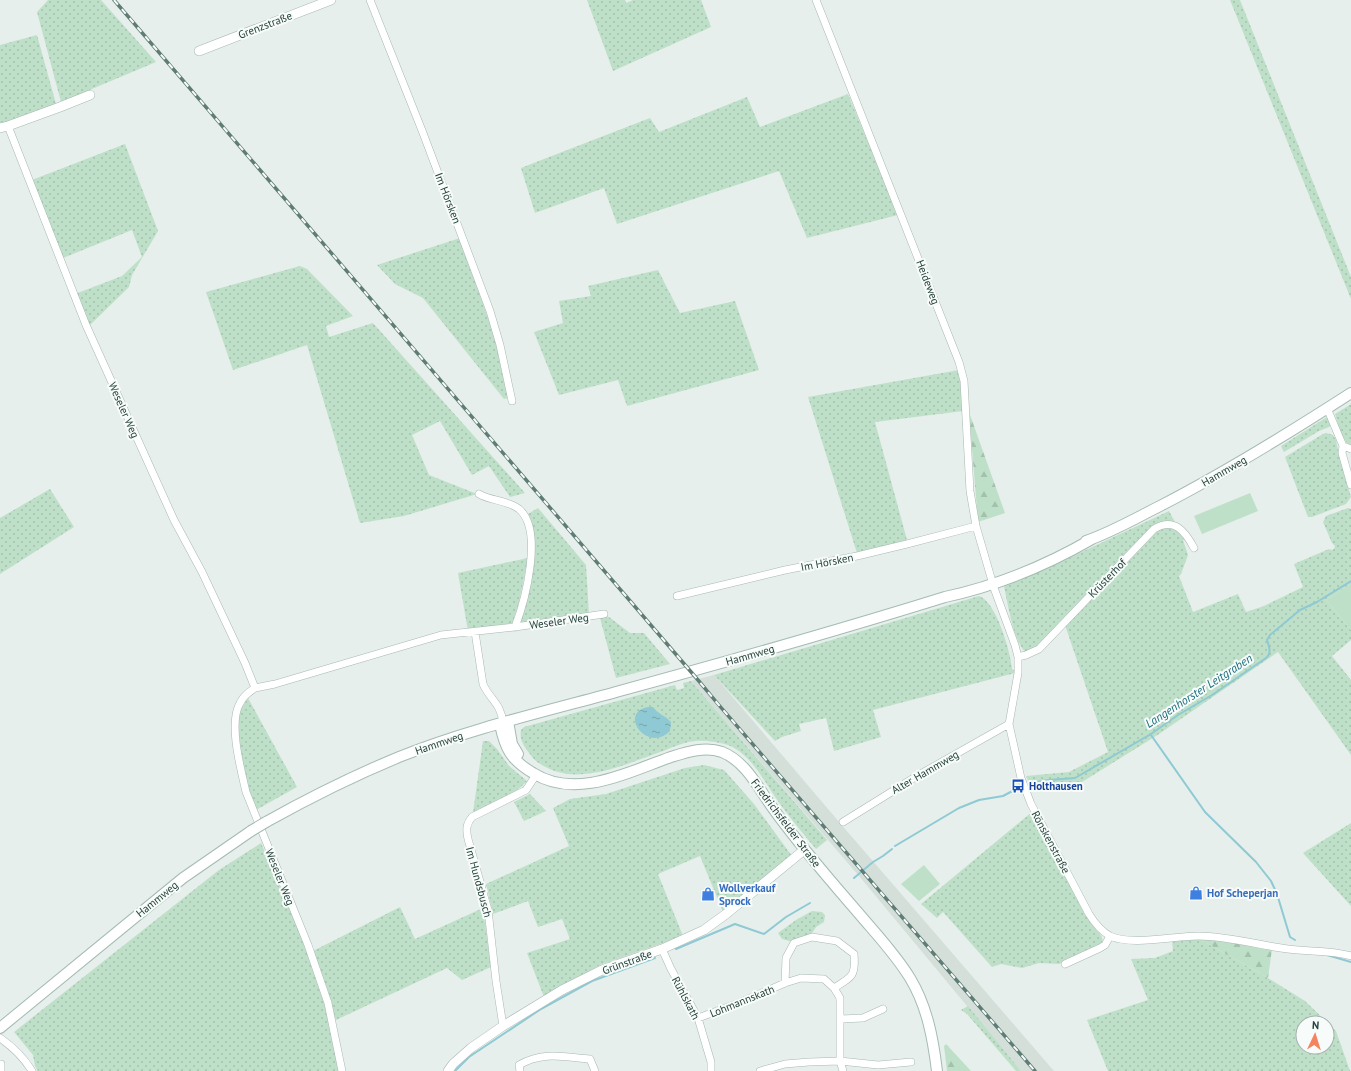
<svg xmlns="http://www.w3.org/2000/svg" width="1351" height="1071" viewBox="0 0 1351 1071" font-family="'PT Sans',sans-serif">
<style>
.built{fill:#d4dfda}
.grass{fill:url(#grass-dots);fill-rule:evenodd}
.forest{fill:url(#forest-firs)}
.pitch{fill:#bfe0c8}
.water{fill:url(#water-ripples)}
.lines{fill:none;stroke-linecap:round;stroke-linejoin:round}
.stream{stroke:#8ec9d4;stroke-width:2}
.minor-casing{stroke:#a8b8b2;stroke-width:8}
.tertiary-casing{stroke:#a8b8b2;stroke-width:10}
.secondary-casing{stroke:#a4bbb3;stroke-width:12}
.minor{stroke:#fff;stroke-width:7}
.tertiary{stroke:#fff;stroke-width:9}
.secondary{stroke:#fff;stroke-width:10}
.rail-casing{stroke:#5f7d75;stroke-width:3.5}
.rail{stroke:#f7fbf9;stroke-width:2;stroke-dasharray:6;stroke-linecap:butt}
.secondary-bridge-casing{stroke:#a4bbb3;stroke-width:12;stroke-linecap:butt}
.secondary-bridge{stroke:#fff;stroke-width:10}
.labels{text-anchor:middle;stroke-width:4;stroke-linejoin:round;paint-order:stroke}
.street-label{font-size:11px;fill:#24423a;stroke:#f7fbf9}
.transit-label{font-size:11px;font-weight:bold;fill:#164399;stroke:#f7fbf9;text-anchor:start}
.shop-label{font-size:11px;font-weight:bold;fill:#366cbe;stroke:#f7fbf9;text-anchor:start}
.water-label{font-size:12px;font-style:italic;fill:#1c6f80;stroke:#f7fbf9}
</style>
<defs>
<pattern id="grass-dots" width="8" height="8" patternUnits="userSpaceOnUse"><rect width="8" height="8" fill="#bfe0c8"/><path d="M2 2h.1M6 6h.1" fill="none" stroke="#a4c1ad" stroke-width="1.8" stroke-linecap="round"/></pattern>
<pattern id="forest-firs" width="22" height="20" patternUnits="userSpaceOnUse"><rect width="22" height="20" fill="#bfe0c8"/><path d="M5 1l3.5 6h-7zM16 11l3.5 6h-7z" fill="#a4c1ad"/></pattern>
<pattern id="water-ripples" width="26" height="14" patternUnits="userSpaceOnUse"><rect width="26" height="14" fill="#8ec9d4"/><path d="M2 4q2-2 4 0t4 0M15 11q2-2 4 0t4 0" fill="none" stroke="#74a5ad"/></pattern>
</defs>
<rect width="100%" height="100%" fill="#e6efeb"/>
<!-- built -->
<path class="built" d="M714,675L840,823L1054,1071H1021L859,876L691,681Z"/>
<!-- grass -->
<path class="grass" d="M48,0H101L156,62L61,102L37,12Z
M587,0H625L626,3L633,0H701L711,27L613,71Z
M1230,0H1240L1351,277V299Z
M37,35L56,104L0,125V45Z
M848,94L898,215L807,238L779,171L617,224L604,188L535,213L521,168L544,159L650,118L659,132L747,97L760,127Z
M125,144L158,231L132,275L129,287L90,325L75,294L122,276L142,257L132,230L63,258L32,180Z
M460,238L497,344L508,398L504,399L423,298L395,284L377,265Z
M300,266L307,269L353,316L326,326L329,337L373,323L525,493L510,497L489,466L472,475L440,421L412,435L429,475L477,494L404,516L360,523L307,345L233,370L206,292Z
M658,270L680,313L735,301L759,370L627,406L618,380L559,395L534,332L563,323L559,301L591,296L588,286Z
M959,370L961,382L963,411L875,422L907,540L857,553L808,397Z
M1351,404V447L1349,446L1341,434L1335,414Z
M1327,417L1330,425L1329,427L1319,431L1284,452L1281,446Z
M1326,433L1333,435L1336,440L1339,455L1351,497L1346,504L1312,517H1308L1285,457L1323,434Z
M50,489L74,527L0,574V518Z
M538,508L586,565L589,614L520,623L534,542L532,524L528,514Z
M1348,508L1351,509V584L1326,600L1351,630V640L1332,656L1351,680V755L1278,652L1156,736L1082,782L1072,785H1030L1026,776L1069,772L1108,752L1065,625L1157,530C1169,524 1178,530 1186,539L1183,540L1188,555L1181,574L1179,576L1193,612L1238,594L1246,612L1264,606L1303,587L1294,564L1329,549L1331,550L1334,549L1335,546L1332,543L1323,522L1326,516Z
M1169,511L1176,524L1164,522L1036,648L1026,652C1014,644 1007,600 1004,586L1041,571Z
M528,558L519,603L512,624L468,631L458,573Z
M979,596C996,601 1011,653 1012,669L1015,671V673L873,710L881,737L834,751L826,718L799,724L801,731L782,737L775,741L714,675Z
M609,617L630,633H644L670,664L616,678L600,618Z
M691,681L827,840L816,849C803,834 791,819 780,804C765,784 753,755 728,745C718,742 706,740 695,741C685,742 675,746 666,750C633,761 587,784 552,770C543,766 535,762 530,754C524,747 519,739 521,730L524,727L675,685L677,690L684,688L683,683Z
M248,698L297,787L256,810L249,792L239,746L238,714Z
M483,741H489L497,749L509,766L527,781C513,797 491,804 473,813Z
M704,765L724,770L754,804L792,856L723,912L700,856L658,874L683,936L600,965L544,997L527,953L570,939L562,919L538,927L528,901L493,914L486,884L569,846L553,808L570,799L606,794L685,768Z
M530,794L546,811L524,821L514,802Z
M1032,812L1086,916C1088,919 1090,922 1092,925C1097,932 1109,938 1098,947L1059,964L1039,963L1022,968L1001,964L992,967L943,912L937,918L921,904Z
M1351,823V906L1303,853Z
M261,843L304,943L325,1004L339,1071H38L35,1066L33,1055L14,1032L219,870Z
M400,907L415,939L483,908L491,967L462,980L447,968L336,1020L313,951Z
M812,911L822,912L825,915L824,922L816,927L811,935L793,942L782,939L778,933L796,920Z
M1198,938L1268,978L1305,1001L1336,1031L1350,1071H1108L1087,1020L1148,1000L1131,959L1155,958L1173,951L1172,941ZM1303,1023H1327V1047H1303Z
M968,1006L1021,1071H1016L967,1014L961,1010Z"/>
<!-- forest -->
<path class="forest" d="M969,412L1005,513L978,522Z
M1198,938L1272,949L1268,978Z
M946,1044L971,1071H947L944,1046Z"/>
<!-- pitch -->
<path class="pitch" d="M1250,493L1258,511L1202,534L1194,516Z
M1351,584V630L1326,600Z
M924,865L940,884L919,901L901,884Z"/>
<!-- water -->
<path class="water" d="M648,707H653C658,714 666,716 671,722L670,731C648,754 617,713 648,707Z"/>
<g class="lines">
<!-- stream -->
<path class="stream" d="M1151,735L1205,812L1256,862L1271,881L1277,894L1290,937L1295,940
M1030,783L1049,780L1075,778L1151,734L1178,715L1212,695L1266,658C1272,653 1269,646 1267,640L1270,635L1300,610L1317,602L1351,581
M895,846L959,808L979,800L1003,796L1018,788
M854,878L873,862L883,856L892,849
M676,949L735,924L764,934L786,917L810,903
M1327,955L1351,962
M455,1071L469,1057L541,1009L592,981L655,958"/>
<!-- minor casing -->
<g class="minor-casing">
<path id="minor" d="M370,0L423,133L490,311L500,345L512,401
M816,0L959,362L964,381L970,491L976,526L994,588L1015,645L1018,657V673L1009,724L1021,778L1031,804L1089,914C1094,922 1101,931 1110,936C1131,946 1174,936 1198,936C1228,936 1258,945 1288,949C1309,952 1330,950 1351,956
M8,126L86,325L174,520L202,572L245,663L255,688L275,684L441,635L515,627L604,614
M1327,408L1343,446L1351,449
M1343,446L1342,453L1351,485
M479,494C491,501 507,500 519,509C544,530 525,601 515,627
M677,596L785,570L857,556L907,544L976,526
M475,632L483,684C490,700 501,703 503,723
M1018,657L1026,655L1039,649L1154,529C1174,517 1185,531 1194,548
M255,688C249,692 243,696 240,703C228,723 241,770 246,792L308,945L328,1003L342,1071
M843,822L917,776L1009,724
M662,949L671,969L698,1018L711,1062V1071
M1065,964L1100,948L1105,945L1110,936
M785,983L786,958L794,943L812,937L837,941L854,954C856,976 852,977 834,988
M698,1018L739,1003L785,983L801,978L824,979L834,988L840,998V1061L843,1071
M841,1019L863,1018L883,1009
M503,1026L496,981L488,910L468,839C466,830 466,824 472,817L526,790L536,775
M0,1038C13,1047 24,1058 32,1071
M1,1071V1064
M520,1071L519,1065C543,1051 564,1057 590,1059L595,1071
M760,1071L785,1064L809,1062L840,1061L878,1065L911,1062"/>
</g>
<!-- tertiary casing -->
<g class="tertiary-casing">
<path id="tertiary" d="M199,51L331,0
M0,128L8,126L60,107L90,95
M448,1071L453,1064L471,1048L503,1026L562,990L602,970L662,949L704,930L726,914L804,850"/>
</g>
<!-- secondary casing -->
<g class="secondary-casing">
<path id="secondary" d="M1086,541C1112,532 1136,518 1160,506C1226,472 1289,433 1351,393
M508,721L512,744L518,754
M500,724C505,749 511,760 533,773C576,800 628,772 671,757C687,752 705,746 722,752C745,761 758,787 772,807C799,845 830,880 861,916C878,936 896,955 910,978C927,1006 933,1038 937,1071
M266,822C309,798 353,776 399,757C469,729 543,712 616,692C726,662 836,631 945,597C996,586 1047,565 1092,539
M0,1028L183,878L251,831"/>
</g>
<!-- minor -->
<use href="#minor" class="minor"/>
<!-- tertiary -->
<use href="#tertiary" class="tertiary"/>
<!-- secondary -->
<use href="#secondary" class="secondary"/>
<!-- rail casing -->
<g class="rail-casing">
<path id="rail" d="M114,0L698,680L718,704L1035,1071"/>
</g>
<!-- rail -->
<use href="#rail" class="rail"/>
<!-- secondary-bridge casing -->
<g class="secondary-bridge-casing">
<path id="secondary-bridge" d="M251,831L266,822"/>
</g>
<!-- secondary-bridge -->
<use href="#secondary-bridge" class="secondary-bridge"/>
</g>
<!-- icons -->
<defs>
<g id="bus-bare" transform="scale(1.08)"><path d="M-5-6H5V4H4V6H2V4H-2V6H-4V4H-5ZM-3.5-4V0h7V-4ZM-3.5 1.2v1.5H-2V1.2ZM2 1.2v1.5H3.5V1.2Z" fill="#1a4fb4" stroke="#f7fbf9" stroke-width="2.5" paint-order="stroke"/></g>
<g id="shop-bare" transform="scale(1.08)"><path d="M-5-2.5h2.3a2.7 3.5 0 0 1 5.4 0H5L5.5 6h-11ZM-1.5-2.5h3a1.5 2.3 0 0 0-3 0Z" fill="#3f7fe0" stroke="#f7fbf9" stroke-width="2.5" paint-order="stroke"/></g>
</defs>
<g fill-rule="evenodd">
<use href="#bus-bare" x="1018" y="786"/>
<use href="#shop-bare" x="1196" y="893"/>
<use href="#shop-bare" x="708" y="894"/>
</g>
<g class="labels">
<!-- street labels -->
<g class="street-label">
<text transform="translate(265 25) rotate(-21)" y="4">Grenzstraße</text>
<text transform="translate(448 198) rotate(69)" y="4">Im Hörsken</text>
<text transform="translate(928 282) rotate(69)" y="4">Heideweg</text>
<text transform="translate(124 410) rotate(66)" y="4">Weseler Weg</text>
<text transform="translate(1224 471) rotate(-30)" y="4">Hammweg</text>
<text transform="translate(827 562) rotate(-11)" y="4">Im Hörsken</text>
<text transform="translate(1107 578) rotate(-46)" y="4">Krüsterhof</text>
<text transform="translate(559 621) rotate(-8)" y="4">Weseler Weg</text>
<text transform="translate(750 655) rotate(-16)" y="4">Hammweg</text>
<text transform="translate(439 743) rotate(-19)" y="4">Hammweg</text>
<text transform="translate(925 772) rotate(-30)" y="4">Alter Hammweg</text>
<text transform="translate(786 823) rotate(53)" y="4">Friedrichsfelder Straße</text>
<text transform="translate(1051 842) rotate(62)" y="4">Rönskenstraße</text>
<text transform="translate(280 877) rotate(68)" y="4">Weseler Weg</text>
<text transform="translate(479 882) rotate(75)" y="4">Im Hundsbusch</text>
<text transform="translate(157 899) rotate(-39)" y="4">Hammweg</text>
<text transform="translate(627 962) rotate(-20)" y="4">Grünstraße</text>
<text transform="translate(686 998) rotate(62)" y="4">Rühlskath</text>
<text transform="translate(742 1001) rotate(-22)" y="4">Lohmannskath</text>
</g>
<!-- transit labels -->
<g class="transit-label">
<text x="1029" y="790">Holthausen</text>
</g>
<!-- shop labels -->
<g class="shop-label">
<text x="719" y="892">Wollverkauf<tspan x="719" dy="13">Sprock</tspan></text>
<text x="1207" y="897">Hof Scheperjan</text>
</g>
<!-- water labels -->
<g class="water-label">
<text transform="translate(1199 691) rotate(-33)" y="4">Langenhorster Leitgraben</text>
</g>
</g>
<!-- north arrow -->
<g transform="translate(1315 1035) rotate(4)"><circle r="19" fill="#f7fbf9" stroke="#a3b1ad"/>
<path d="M0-3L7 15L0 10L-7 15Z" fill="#f4845f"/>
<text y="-6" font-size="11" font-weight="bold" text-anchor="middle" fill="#24423a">N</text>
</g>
</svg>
